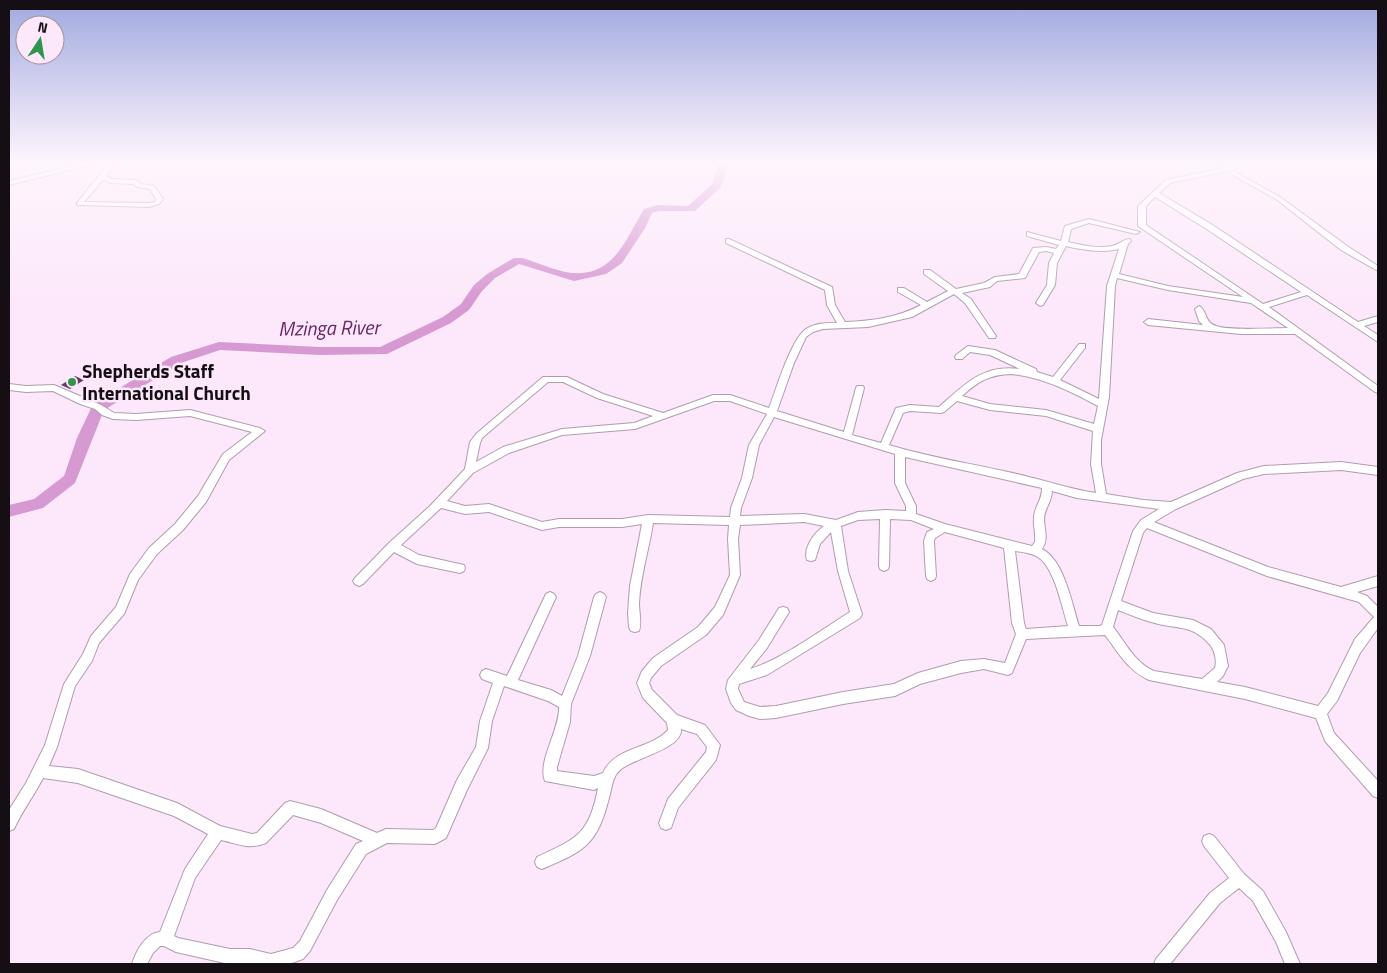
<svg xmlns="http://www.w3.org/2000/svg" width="1387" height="973" viewBox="0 0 1387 973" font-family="'Titillium Web',sans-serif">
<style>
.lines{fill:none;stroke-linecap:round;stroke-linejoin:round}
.river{fill:#d799d2;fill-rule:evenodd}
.building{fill:#6d376a}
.street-casing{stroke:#af9dad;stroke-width:2}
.street{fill:#fff;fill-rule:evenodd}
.poi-dot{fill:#2d954c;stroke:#fce8fa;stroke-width:2}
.labels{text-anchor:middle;stroke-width:5;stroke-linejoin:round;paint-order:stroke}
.poi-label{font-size:19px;font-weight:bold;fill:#150e14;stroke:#fce8fa;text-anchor:start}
.water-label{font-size:20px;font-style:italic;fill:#6a2367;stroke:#fce8fa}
</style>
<rect width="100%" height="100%" fill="#fce8fa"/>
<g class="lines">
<!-- river -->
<path class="river" d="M719,163H729L721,187L695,211H659L652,213L645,228L622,263L606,274L574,281L519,264L495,278L482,291L469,310L451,323L387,354L320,355L220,350L181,363L104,410L75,483L43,508L9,517V505L34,499L64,476L77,438L93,404L171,357L219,342L320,347H380L443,317L461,304L474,285L487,274L514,258H522C536,262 561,273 574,273C615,276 627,236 644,209L658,205L688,206L712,184Z"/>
</g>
<!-- building -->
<path class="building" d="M75,376L84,380L70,389L61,385Z"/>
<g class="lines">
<!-- street casing -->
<g class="street-casing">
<path id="street" d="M85,163H99L9,185V181Z
M109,163H116L106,176L112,179L136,180L141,184L154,186L163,199L159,204L149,207L77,205V203ZM103,180L111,183L134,184L137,187L150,189L156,199L155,202L149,203L84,202Z
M1226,163L1240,175L1280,197L1347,246L1378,266V271L1341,250L1276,199L1236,177L1228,171L1170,183L1159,193L1211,224L1358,322L1378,316V322L1364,326L1378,335V342L1307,295L1269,307L1378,386V393L1375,392L1295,334H1241L1148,325L1144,322L1148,319L1203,325L1199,321L1195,309L1199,306C1207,310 1204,322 1216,326C1232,331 1270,328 1288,328L1251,303L1168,290L1117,278L1115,286L1109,397L1101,440V464L1106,494L1143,500L1171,502L1237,473L1264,466L1341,462L1378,467V475L1341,470L1264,474L1243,479L1176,509L1154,522L1268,567L1341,587L1378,576V586L1357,592L1367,596L1378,607V628L1360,653L1337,701L1327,714L1334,733L1378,781V798L1373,796L1325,741L1316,718L1245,699L1149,680C1127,670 1119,653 1105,635L1026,639L1012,673L1008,675L984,669L961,673L920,684L895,696L843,704L776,718L760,719L749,716L736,710L731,703L726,689L728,680L759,640L779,608L783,607L787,608L789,612L767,648L750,669C781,660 821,630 850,612L838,571L831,532L820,544L815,560L811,561L807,560C803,548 814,533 824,526L804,522L740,525L738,539L740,575L723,615L706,635L661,666L651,678L649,683L652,690L677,715L705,725L720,745L716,760L678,808L671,828L666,830L661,828L659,823L668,799L706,752L707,747L697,734L681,729C683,749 633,758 620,770C612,777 612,788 609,798C597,845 585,851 542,869L537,867L535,862L537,857C578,838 589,834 598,788L594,790L545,781C537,761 560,730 559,707L548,701L504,686L492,721L488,748L467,790L446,838L435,844L387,843L366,854L337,900L310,951L303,959L289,964H229L176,952L164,946H160L153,953L147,964H132C136,952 145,933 160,932L185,869L208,834L174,816L78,783L43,778C34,796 22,811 14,829L9,831V810L26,783L45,745L64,684L83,654L91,636L116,607L130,574L149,548L175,524L198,496L223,454L252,432L190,416L136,420L113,419L102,415L95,409L80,404L53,391L26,392L9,390V384L26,386L54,385L101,405L114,413L136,414L190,410L260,428L265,431L229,460L206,502L183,530L157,554L138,580L124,614L99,643L92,661L75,686L57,747L49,766L78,769L177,803L220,826L252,834L257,833L285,803L290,801L321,809L377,833L386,829L433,830L436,828L457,780L476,747L480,721L493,683L482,679L480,675L482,671L486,669L507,676L546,594L550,592L554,594L556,597L518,680L551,690L562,696L578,656L594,597L596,594L600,592L604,594L606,597L590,656L571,704L570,722L557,767V771L594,776L603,773C615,746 650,750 668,730L667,723L643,698L637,683L642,671L653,658L698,627L715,607L730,575L728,539L729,525L653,523C649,550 640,577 639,604C639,612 642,623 639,631L635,632L631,631L629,627L628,613L630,586L642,524L622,527H559L542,530L489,512L465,514L441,508L401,545L419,555L464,565L465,568L464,571L460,573L417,564L394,552L363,584L359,586L355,584L353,581L355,578L389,543L430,506L465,469L470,442L476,434L543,377H567L603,394L663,413L713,395H730L769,408C776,390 791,339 806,329C815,323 826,323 837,323L827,305L825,290L726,243V239H729L832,287L835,305L845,322C871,321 897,318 921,305L898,292V288H904L927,302L948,291L924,274V270H930L956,289L984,283L995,277L1019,274L1033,248L1046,247L1056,249L1059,245L1027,236V232L1061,241L1065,226L1089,219L1140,232L1136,234L1089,223L1071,229L1068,242C1082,245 1097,249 1112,246C1119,245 1123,239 1130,239L1131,241L1128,244L1119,274L1168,286L1243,297L1138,226V206L1166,180L1224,168L1221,165ZM1155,197L1205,228L1301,292L1263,304L1146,225V206ZM1066,246C1084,250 1101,253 1119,249L1107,286L1099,399L1060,380L1085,348V344H1079L1053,377L1037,372L1036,369L995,350L968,346L956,355L955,357L956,359H962L970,352L990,355L1020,369C983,364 965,384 939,407L910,405L896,408L881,443L852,435L864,388L863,386H857L856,388L844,432L777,411L794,363L806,337L813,332L823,329L868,327L912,317L954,294L965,303L989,338H995L996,336L971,299L962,293L990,287L997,281L1025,278L1039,252L1046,251L1054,253L1049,263L1047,285L1036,303L1040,306L1043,305L1055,285L1057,263ZM1012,374C1044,378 1070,391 1098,406L1094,424L1046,410L990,404L962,396C980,380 989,375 1012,374ZM548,382H563L597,398L653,416L634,423L562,429L503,447L476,462L480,443L482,438ZM714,401H730L767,414L749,445L742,478L731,508L730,517L648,515L622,519H559L542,522L489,504L465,506L447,501L473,473L509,453L562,435L635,429ZM957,401L990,410L1046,416L1093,431L1091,464L1096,493C1069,489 1044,480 1017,474C975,464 931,458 889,445L903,413L910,411L941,413L944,412ZM774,417L895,454V483L906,506V511L885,510L858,512L836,520L804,514L740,516L741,508L752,478L759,445ZM905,457L1042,488C1042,501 1035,505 1034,517C1033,525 1036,534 1035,542L1032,546L945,524L916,514V506L905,483ZM1052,491L1077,498L1159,509L1141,520L1133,531L1102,625L1100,626H1079C1072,604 1064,560 1042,549C1049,539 1044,529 1044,518C1045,508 1052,501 1052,491ZM880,519L879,566L880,569L884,571L888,569L889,566L890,519L911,520L934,529L927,532L924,541L926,576L927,579L931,581L935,579L936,576L934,541L935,538L945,532L1004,548L1012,623L1016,634L1005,663L984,659L961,661L918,673L894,684L843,692L776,706L760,707L744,702L738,689L739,684L767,675L860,618L862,614L848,571L841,526L858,520ZM1147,528L1267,576L1359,602L1374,617L1355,639L1328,693L1318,706L1245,687L1217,682L1223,676L1228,666L1224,645L1211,629L1193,620L1153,613L1121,601L1143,533ZM1015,551C1022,552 1032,553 1038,557C1055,568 1062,608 1068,626L1026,629L1024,623ZM1118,610C1129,614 1140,619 1151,622C1177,630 1192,623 1211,646C1215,652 1217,661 1215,668L1202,679L1154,671C1134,662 1126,643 1113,627ZM293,815L321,823L363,841L356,844L327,890L300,941L293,948L271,954L250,949H230L178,938L174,936L195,878L221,840C239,844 248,850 266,843Z
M1209,834L1214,836L1244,874L1263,891L1286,932L1300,964H1285L1276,942L1253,901L1239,888L1220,903L1170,964H1154L1156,959L1210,893L1229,878L1204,846L1202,841L1204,836Z"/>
</g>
<!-- street -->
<use href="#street" class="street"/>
</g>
<!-- sky -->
<linearGradient id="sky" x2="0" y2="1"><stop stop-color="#a1a9df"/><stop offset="0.54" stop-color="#fef5fd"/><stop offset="1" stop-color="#fef5fd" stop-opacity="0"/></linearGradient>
<rect width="1387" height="300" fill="url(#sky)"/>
<!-- markers -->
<circle class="poi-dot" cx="72" cy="382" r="5"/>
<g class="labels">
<!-- poi labels -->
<g class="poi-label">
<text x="82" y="378">Shepherds Staff<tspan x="82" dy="22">International Church</tspan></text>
</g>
<!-- water labels -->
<g class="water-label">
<text transform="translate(329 328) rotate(-1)" y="7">Mzinga River</text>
</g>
</g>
<!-- border -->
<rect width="1387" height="973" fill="none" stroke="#150e14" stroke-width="20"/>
<!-- north arrow -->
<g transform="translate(40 40) rotate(12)"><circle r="24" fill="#fce8fa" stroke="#a0919e"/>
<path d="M0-4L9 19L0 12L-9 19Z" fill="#2d954c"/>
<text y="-8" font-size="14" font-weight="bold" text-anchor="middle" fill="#150e14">N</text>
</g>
</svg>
